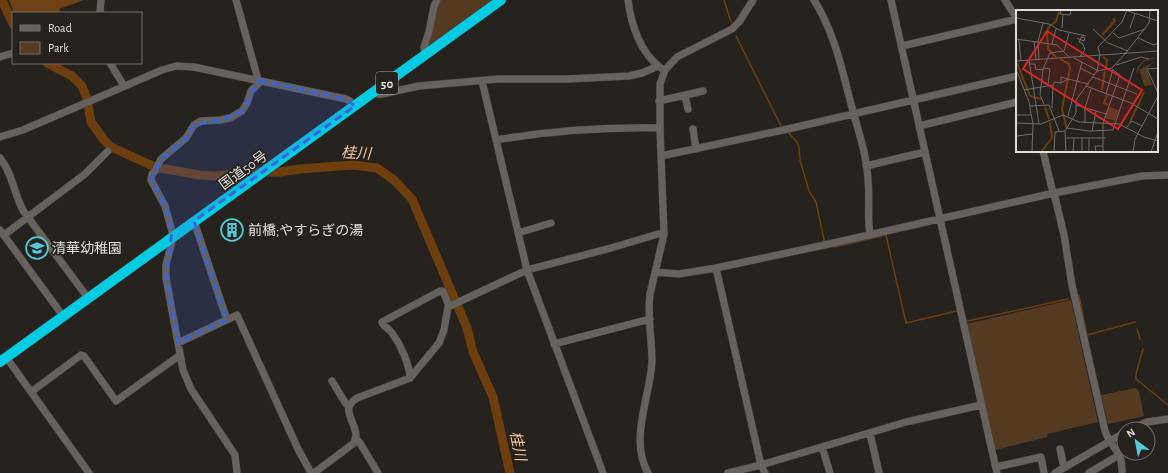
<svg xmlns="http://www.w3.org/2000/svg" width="1168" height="473" viewBox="0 0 1168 473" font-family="'Alegreya Sans','Noto Sans JP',sans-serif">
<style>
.green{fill:#563b23}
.forest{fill:#704112}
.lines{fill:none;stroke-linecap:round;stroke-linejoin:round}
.stream{stroke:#6d3f0f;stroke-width:1.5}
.river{stroke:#6d3f0f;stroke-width:9}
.minor-casing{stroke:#413e3b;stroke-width:8}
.highway-casing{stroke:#413e3b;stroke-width:11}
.minor{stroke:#67625d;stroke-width:7}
.highway{stroke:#05cce3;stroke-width:10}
.marked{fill:#3a64d8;fill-opacity:0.2;stroke:#3a64d8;stroke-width:3;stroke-dasharray:8 5;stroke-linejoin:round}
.labels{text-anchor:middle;stroke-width:3.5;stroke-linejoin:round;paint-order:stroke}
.shield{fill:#26221e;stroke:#a9a6a2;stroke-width:1}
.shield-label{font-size:13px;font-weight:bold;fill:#e1dedb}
.street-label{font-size:14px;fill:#e1dedb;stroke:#26221e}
.poi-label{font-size:14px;fill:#e1dedb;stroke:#26221e;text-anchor:start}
.water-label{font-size:15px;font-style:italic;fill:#f6c9a5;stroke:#26221e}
.inset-river{fill:none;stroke:#6d3f0f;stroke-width:2}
.inset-road{fill:none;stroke:#716d6a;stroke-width:1}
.view{fill:#d62828;fill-opacity:0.15;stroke:#d62828;stroke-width:2}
.inset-edge{fill:none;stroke:#e1dedb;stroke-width:2}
</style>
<rect width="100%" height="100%" fill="#26221e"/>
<!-- green -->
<path class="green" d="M440,0H494L428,48L427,47L436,8Z
M1071,300L1098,422L1047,434V437L995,450L966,324Z
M1136,388L1139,392L1144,416L1108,424L1101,395Z"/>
<!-- forest -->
<path class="forest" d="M9,0H84L59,9L61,13H14Z"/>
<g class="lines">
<!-- stream -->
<path class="stream" d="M724,0L731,22
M736,36L781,126L783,128
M788,132L797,142L799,147L800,160L809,191L816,202L824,240L826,241
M835,247L886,235L906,323L957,311
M1079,296L1087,335L1135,322
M965,319L968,321L1068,299
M1137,329L1140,339
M1143,349L1136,374V379L1168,405"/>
<!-- river -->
<path class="river" d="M2,0L13,24
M47,63L72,76L82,86L87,99L91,122L104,140L111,147L155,167L199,175L217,176L251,172H280L300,169L353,165L377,168L394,180L412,199L467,328L473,352L493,397L510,473"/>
<!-- minor casing -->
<g class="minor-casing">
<path id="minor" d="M236,0L259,83L251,91L247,103L242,111L230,118L220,120L201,121L194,125L186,138L161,159L155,171L152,174L151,180L165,206L172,231L173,237L166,265V278L183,370L191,389L235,455L237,473
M628,0C631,24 640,53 661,68
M814,0C836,35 843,75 854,115C860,136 867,158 868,180C870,198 867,217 870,235
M891,0L997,473
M1005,0L1017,19
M100,13L101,0
M902,46L1017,19
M425,55L424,47L429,32L434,6L437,0
M0,57L13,53
M110,63L124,86
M482,81L527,270L603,473
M375,91L378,94H382L419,86L498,79H568L629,76L642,73L658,66
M685,96L688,109
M659,101L703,91
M919,126L1017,102
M693,129L696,149
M0,137L23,130L162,70L176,66L194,67L346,99L350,101L355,106
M496,140C550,131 605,127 660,128
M1043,151L1053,193
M661,156L788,129L1017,76
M0,158C13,174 14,195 24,212L88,298
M866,166L925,152
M1054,193L1064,235L1072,285L1105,431C1108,441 1116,448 1120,457C1122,462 1122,467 1122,473
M194,221L227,320
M0,230L63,316
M518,233L551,223
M4,235L85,174L108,151
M716,268L761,465L765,473
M655,272L679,274L716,268L829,244L1054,193L1142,176L1168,175
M178,343L237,315L298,449L311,473
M554,344L650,319
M6,357L89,473
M410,378C409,363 401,345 392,333C389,328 383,327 382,322L440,291H443L449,306
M332,381L346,404L349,406
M31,392L81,355L84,356L116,401L180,355
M1131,429L1147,422L1168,419
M870,433L879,473
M356,439L360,443L378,473
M822,447L830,473
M1060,449L1063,463L1066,467
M996,467L1041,457L1044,473
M314,473L354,443C355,440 356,437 356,434C354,419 340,409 357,398L410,378L439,343L444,330L448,307L527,270L611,248L658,234H664
M648,473C629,440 650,397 652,362C652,339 647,317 650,294L664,234L660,128V84L665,70L677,57L732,29L739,22L753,0
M728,473L761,465L906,422L981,405
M1055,473L1124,433
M1089,473L1119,455"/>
</g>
<!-- highway casing -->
<g class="highway-casing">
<path id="highway" d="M0,362L501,0"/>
</g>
<!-- minor -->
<use href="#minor" class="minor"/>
<!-- highway -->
<use href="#highway" class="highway"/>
</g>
<!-- marked area -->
<path class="marked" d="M259,80L346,99L355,106L194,221L227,320L178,343L166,278L172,231L165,206L151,180L161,159L186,138L194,125L220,120L242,111Z"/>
<!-- icons -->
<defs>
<g id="building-ring" transform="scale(1.15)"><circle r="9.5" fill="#26221e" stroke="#54cadc" stroke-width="1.5"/><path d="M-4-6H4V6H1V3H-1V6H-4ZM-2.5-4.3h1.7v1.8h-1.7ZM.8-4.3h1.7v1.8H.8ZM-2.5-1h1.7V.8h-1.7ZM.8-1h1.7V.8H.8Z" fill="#54cadc"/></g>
<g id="school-ring" transform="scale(1.15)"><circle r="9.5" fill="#26221e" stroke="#54cadc" stroke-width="1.5"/><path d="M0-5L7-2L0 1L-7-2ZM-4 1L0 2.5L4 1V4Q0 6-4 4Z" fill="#54cadc"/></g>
</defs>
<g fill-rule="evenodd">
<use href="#building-ring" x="232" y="230"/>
<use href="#school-ring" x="37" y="248"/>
</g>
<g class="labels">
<!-- shield labels -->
<rect class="shield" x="376" y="72" width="22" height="22" rx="3"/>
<g class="shield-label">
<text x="387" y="88">50</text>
</g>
<!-- street labels -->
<g class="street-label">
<text transform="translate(243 170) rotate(-36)" y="5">国道50号</text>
</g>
<!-- poi labels -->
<g class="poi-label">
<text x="248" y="235">前橋;やすらぎの湯</text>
<text x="52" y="253">清華幼稚園</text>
</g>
<!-- water labels -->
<g class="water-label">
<text transform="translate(356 153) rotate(3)" y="5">桂川</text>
<text transform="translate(518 446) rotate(78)" y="5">桂川</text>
</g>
</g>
<!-- overview -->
<g transform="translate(1016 10)">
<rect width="142" height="142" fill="#26221e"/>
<path d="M140,47L132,51H128L123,58L125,59L139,51L131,58L136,75L128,76L123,58L120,65L121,58L128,50ZM93,97L103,100L99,111L89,108Z" fill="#563b23"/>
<path class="inset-river" d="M86,25L99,11L97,8M40,47L32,39L31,23L32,18L40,11L43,2M87,47L91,50L90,59M44,49L53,54L54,58L46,99L51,119M1,53L14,86L25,89M86,80L89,61M91,85L88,93L92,95M29,97L33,109M114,112L128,82M25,142L36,128L34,112"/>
<path class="inset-road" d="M45,0L44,4L54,5L55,0M109,0L142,11M0,8L33,14L43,20L70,26M46,18L47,5M114,18L119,4M77,19L92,33L112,41M97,23L103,28L129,19M61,28L68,31L69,28L65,27M122,28L138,35L142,33V27M0,29L41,35L54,48M3,30L5,51M18,31L20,50M36,34L40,19M48,41L53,23M109,44L133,13L134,0M64,46L69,40L67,34L63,32L66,26M58,48L81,60M13,50L23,114M23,50L22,31L27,13M0,51L142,41M13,54H19L20,60L27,59M100,55L125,47L133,49M28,58L34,59L32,75M64,58L78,65M142,58L131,59L142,83M0,59L13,92L17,114L16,142M81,61L84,45L82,37L106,12L111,0M77,67L121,84M45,73V67L52,69M70,76L115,93L142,109M8,80L37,75L39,72L45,73L52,69L73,74M90,84L97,59M107,90L118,58M28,94L24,85L27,59L34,43L48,41M60,95L90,104M14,96L33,95L43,121M36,98L37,75M0,105H15M52,106L66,52M0,113L25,114L47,105L63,112L103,114L128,127L142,131M69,113V98L75,79M51,118L73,121L97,120L107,90M110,118L116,111L126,116M76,121L80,101M1,126L17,124M50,128H90M38,142L39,122L49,121M50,142L49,121L60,103V90L81,61L96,58L109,44M57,142L58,128M66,142V128M73,142V128M80,142L79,136H87M87,142V113L104,65L97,60M117,142L119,129L142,86M135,142L142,122"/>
<path class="view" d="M31,21L126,80L102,119L7,59Z"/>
<rect width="142" height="142" class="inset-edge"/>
</g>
<!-- legend -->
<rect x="12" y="12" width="130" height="52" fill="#26221e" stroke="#716d6a"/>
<rect x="20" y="25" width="20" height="6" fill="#67625d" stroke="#716d6a"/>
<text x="48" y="32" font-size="12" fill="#e1dedb">Road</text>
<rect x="20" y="42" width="20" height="12" fill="#563b23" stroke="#716d6a"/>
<text x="48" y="52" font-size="12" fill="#e1dedb">Park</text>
<!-- north arrow -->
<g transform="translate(1136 441) rotate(328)"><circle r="19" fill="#26221e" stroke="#716d6a"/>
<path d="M0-3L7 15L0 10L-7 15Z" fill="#54cadc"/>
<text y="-6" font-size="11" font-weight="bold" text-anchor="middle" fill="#e1dedb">N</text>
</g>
</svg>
